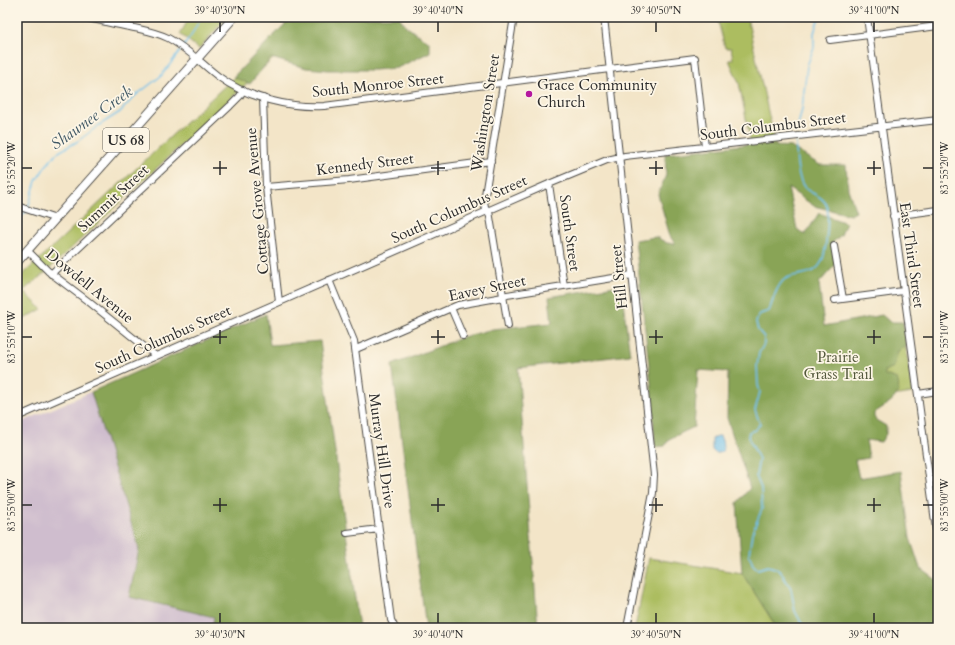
<svg xmlns="http://www.w3.org/2000/svg" width="955" height="645" viewBox="0 0 955 645" font-family="Cardo,serif">
<style>
.industrial{fill:#cfbdce}
.green{fill:#acbd60;stroke:#6c7446}
.forest{fill:#89a456;stroke:#5a6840}
.water{fill:#71c1ec;stroke:#4e768c}
.lines{fill:none;stroke-linecap:round;stroke-linejoin:round}
.stream{stroke:#71c1ec;stroke-width:1.5}
.minor-casing{stroke:#494743;stroke-width:8}
.major-casing{stroke:#494743;stroke-width:10}
.minor{stroke:#fff;stroke-width:6}
.major{stroke:#fff;stroke-width:8}
.ticks{fill:none;stroke:#2b2b2b;stroke-width:1.5}
.poi-dot{fill:#b5179e;stroke:#fcf5e5;stroke-width:1.5}
.labels{text-anchor:middle;stroke-width:3.5;stroke-linejoin:round;paint-order:stroke}
.shield{fill:#fcf5e5;stroke:#6a6863;stroke-width:1}
.shield-label{font-size:14px;font-weight:bold;fill:#2b2b2b}
.street-label{font-size:15px;fill:#2b2b2b;stroke:#fcf5e5}
.poi-label{font-size:15px;fill:#2b2b2b;stroke:#fcf5e5;text-anchor:start}
.park-label{font-size:15px;fill:#52573b;stroke:#fcf5e5}
.water-label{font-size:16px;font-style:italic;fill:#405865;stroke:#fcf5e5}
.neatline{fill:none;stroke:#2b2b2b;stroke-width:1.5}
.ticks-label{font-size:10px;text-anchor:middle;fill:#2b2b2b}
</style>
<rect width="100%" height="100%" fill="#fcf5e5"/>
<filter id="ink" filterUnits="userSpaceOnUse"><feTurbulence type="fractalNoise" baseFrequency=".025" numOctaves="2"/><feDisplacementMap in="SourceGraphic" scale="8" xChannelSelector="R" yChannelSelector="G"/><feConvolveMatrix kernelMatrix="1 2 1 2 8 2 1 2 1" color-interpolation-filters="sRGB"/></filter>
<filter id="wash" filterUnits="userSpaceOnUse"><feTurbulence type="fractalNoise" baseFrequency=".012" numOctaves="4" result="noise"/><feDisplacementMap in="SourceGraphic" scale="16" xChannelSelector="R" yChannelSelector="G"/><feGaussianBlur stdDeviation="0.9" result="paint"/><feColorMatrix in="noise" values="0 0 0 0 0 0 0 0 0 0 0 0 0 0 0 0 0 1.4 0 .05"/><feComposite in="paint" operator="in"/></filter>
<g filter="url(#wash)">
<rect width="100%" height="100%" fill="#f3e5c8"/>
<!-- industrial -->
<path class="industrial" d="M91,392L139,549L129,597L214,617L212,628H17V424Z"/>
<!-- green -->
<path class="green" d="M190,17H227L199,49L180,34Z
M717,17H747L817,331L902,323L913,393L834,404L751,144L739,83L729,60L733,59L731,48H725Z
M290,43L46,272L23,291L42,309L17,323V280L244,68Z
M649,558L742,573L777,628H635Z"/>
<!-- forest -->
<path class="forest" d="M292,17H399L407,27L430,43V52L397,68L374,70H328L306,68L271,58L250,84L233,77Z
M751,144L791,147L820,165H846L848,189L856,212L850,215L814,206L788,188L797,229L805,235L819,213L846,223L841,235L832,243L835,265L819,283L824,326L882,315L890,322H903L907,346L898,351L894,367L884,371L885,375L897,379C904,397 887,404 874,413V417L876,420L886,426V434L881,442L866,440L869,458L855,460L859,478L901,471L910,538L920,568L938,581V628H777L742,573L737,503L750,488L727,418L728,372L698,370L694,427L669,439L665,446L655,447L651,383L635,240L656,237L667,243L675,244L670,236L658,194L666,175L665,154Z
M621,285L630,355L518,368L538,628H426L392,365L463,337L493,329L552,323L549,297Z
M266,314L270,345L320,341L359,628H212L214,617L129,597L139,549L91,392Z"/>
<!-- water -->
<path class="water" d="M717,436H720C722,440 724,446 723,450L720,453H715L712,450V439Z"/>
<g class="lines">
<!-- stream -->
<path class="stream" d="M183,47L191,36L201,17
M797,130L802,109L807,66L814,47V33L819,17
M796,142C796,154 797,181 806,189C813,195 820,194 826,204C830,211 826,253 822,261C814,278 797,272 785,279C776,286 773,301 769,311L760,314L756,322L758,330L764,337V344L759,353L757,366L758,385L760,392L755,410L760,424L755,430L749,432L748,437L759,459L756,476L761,488L762,509L752,533L749,554L753,565L758,569L768,566L775,568L781,572L791,589L795,611L802,624L810,628
M28,208L36,181L45,167L57,153L78,141L98,126L120,112L135,96L161,76L181,50
M17,221L27,211"/>
</g>
</g>
<g filter="url(#ink)">
<g class="lines">
<!-- minor casing -->
<g class="minor-casing">
<path id="minor" d="M82,17C98,20 114,24 130,27C143,30 156,32 168,38C187,48 203,65 219,77C248,98 289,108 324,106L695,58L705,147
M604,17L654,475L653,493L627,628
M867,17L938,544
M830,40L938,26
M263,98L266,187L279,302
M549,184L564,286
M266,187L349,180L491,161
M17,206L56,219
M488,211L485,207L484,201L514,17
M489,211L508,326
M893,216L938,210
M834,246L843,299
M27,250L48,271L89,302L156,356
M51,274L230,106L240,96L243,90
M329,280L354,341L391,620L395,628
M835,300L903,291
M451,308L463,336
M356,349L458,305L503,297L507,295L632,275
M918,394L938,391
M17,417L549,184L607,160L625,156L938,120
M930,480L938,479
M347,533L379,529"/>
</g>
<!-- major casing -->
<g class="major-casing">
<path id="major" d="M17,262L234,17"/>
</g>
<!-- minor -->
<use href="#minor" class="minor"/>
<!-- major -->
<use href="#major" class="major"/>
</g>
</g>
<!-- ticks -->
<path class="ticks" d="M220,22V32M438,22V32M656,22V32M874,22V32M220,161V175M438,161V175M656,161V175M874,161V175M22,168H32M213,168H227M431,168H445M649,168H663M867,168H881M923,168H933M220,330V344M438,330V344M656,330V344M874,330V344M22,337H32M213,337H227M431,337H445M649,337H663M867,337H881M923,337H933M220,498V512M438,498V512M656,498V512M874,498V512M22,505H32M213,505H227M431,505H445M649,505H663M867,505H881M923,505H933M220,613V623M438,613V623M656,613V623M874,613V623"/>
<!-- markers -->
<circle class="poi-dot" cx="529" cy="94" r="4"/>
<g class="labels">
<!-- shield labels -->
<rect class="shield" x="103" y="128" width="46" height="24" rx="3"/>
<g class="shield-label">
<text x="126" y="145">US 68</text>
</g>
<!-- street labels -->
<g class="street-label">
<text transform="translate(378 85) rotate(-6)" y="5">South Monroe Street</text>
<text transform="translate(485 113) rotate(-81)" y="5">Washington Street</text>
<text transform="translate(773 126) rotate(-7)" y="5">South Columbus Street</text>
<text transform="translate(365 164) rotate(-7)" y="5">Kennedy Street</text>
<text transform="translate(113 198) rotate(-43)" y="5">Summit Street</text>
<text transform="translate(257 201) rotate(-95)" y="5">Cottage Grove Avenue</text>
<text transform="translate(459 209) rotate(-24)" y="5">South Columbus Street</text>
<text transform="translate(570 233) rotate(82)" y="5">South Street</text>
<text transform="translate(912 255) rotate(82)" y="5">East Third Street</text>
<text transform="translate(619 277) rotate(-96)" y="5">Hill Street</text>
<text transform="translate(90 286) rotate(39)" y="5">Dowdell Avenue</text>
<text transform="translate(487 288) rotate(-12)" y="5">Eavey Street</text>
<text transform="translate(163 339) rotate(-24)" y="5">South Columbus Street</text>
<text transform="translate(382 451) rotate(82)" y="5">Murray Hill Drive</text>
</g>
<!-- poi labels -->
<g class="poi-label">
<text x="537" y="90">Grace Community<tspan x="537" dy="17">Church</tspan></text>
</g>
<!-- park labels -->
<g class="park-label">
<text x="838" y="362">Prairie<tspan x="838" dy="17">Grass Trail</tspan></text>
</g>
<!-- water labels -->
<g class="water-label">
<text transform="translate(91 117) rotate(-36)" y="6">Shawnee Creek</text>
</g>
</g>
<!-- margin -->
<rect width="955" height="645" fill="none" stroke="#fcf5e5" stroke-width="44"/>
<rect x="22" y="22" width="911" height="601" class="neatline"/>
<g class="ticks-label">
<text x="220" y="14">39°40'30"N</text>
<text x="438" y="14">39°40'40"N</text>
<text x="656" y="14">39°40'50"N</text>
<text x="874" y="14">39°41'00"N</text>
<text transform="translate(944 168) rotate(-90)" y="4">83°55'20"W</text>
<text transform="translate(11 168) rotate(-90)" y="4">83°55'20"W</text>
<text transform="translate(944 337) rotate(-90)" y="4">83°55'10"W</text>
<text transform="translate(11 337) rotate(-90)" y="4">83°55'10"W</text>
<text transform="translate(944 505) rotate(-90)" y="4">83°55'00"W</text>
<text transform="translate(11 505) rotate(-90)" y="4">83°55'00"W</text>
<text x="220" y="638">39°40'30"N</text>
<text x="438" y="638">39°40'40"N</text>
<text x="656" y="638">39°40'50"N</text>
<text x="874" y="638">39°41'00"N</text>
</g>
</svg>
